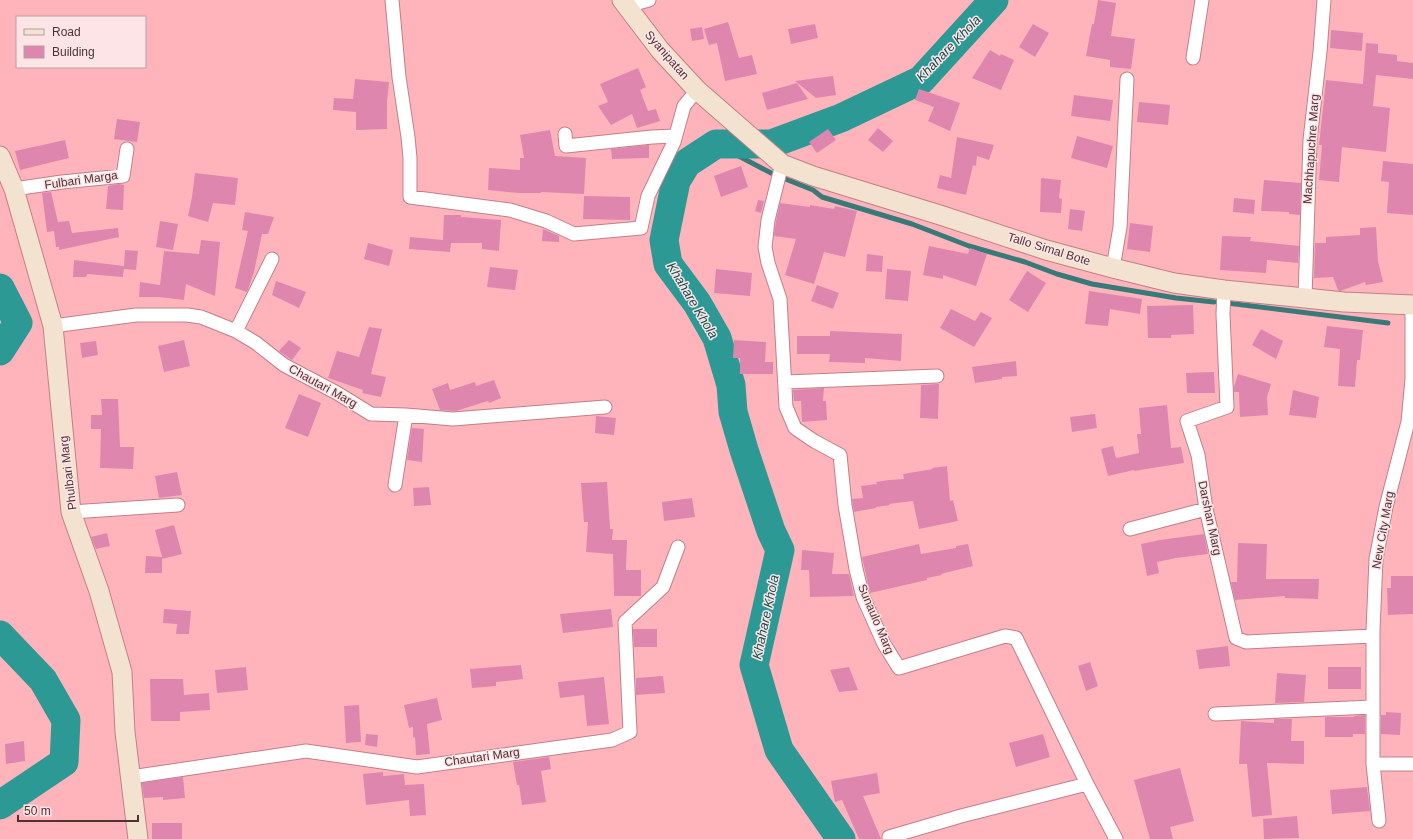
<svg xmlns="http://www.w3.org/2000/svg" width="1413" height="839" viewBox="0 0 1413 839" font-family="Helvetica,sans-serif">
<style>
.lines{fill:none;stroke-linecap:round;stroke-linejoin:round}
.stream{stroke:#387a78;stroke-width:5}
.river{stroke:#2d9995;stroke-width:29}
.building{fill:#df86af}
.street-casing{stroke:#c47e87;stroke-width:15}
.secondary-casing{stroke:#c47e87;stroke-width:21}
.street{stroke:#fff;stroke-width:13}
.secondary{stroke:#f2e2cf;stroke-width:19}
.labels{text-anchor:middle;stroke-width:3;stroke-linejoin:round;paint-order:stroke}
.street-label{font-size:12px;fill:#503235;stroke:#fde5e7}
.water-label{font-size:13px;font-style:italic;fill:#114e4c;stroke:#fde5e7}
</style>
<rect width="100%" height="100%" fill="#ffb4bc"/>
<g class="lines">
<!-- stream -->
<path class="stream" d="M716,144L771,173
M783,178L813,190L822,197L912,224L969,246L1025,262L1057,274L1092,284L1176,298L1214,302
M1227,303L1388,323"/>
<!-- river -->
<path class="river" d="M0,288L18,323L0,351
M0,635L43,680L66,720L64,762L0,805
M841,839L779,750L754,665L780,550L771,531L744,450L733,412L731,385L717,338L697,303L668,264L664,240L676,181L687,163L716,144H771L841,118L921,80L994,0"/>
</g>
<!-- building -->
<path class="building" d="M1098,0L1116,3L1111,36L1135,39L1131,69L1110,67V60L1086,56L1092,24H1094Z
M728,22L739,58L752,55L757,74L725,81L717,43L709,45L704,29Z
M815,24L818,38L791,44L788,29Z
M1033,24L1049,33L1035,57L1019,47Z
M702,27L704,39L692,41L690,29Z
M1331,30L1363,33L1362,51L1330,48Z
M1366,43L1378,44V53L1397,55V61L1413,63V79L1376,75L1373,106L1390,108L1386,152L1342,147L1339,182L1319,180L1322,145H1319L1326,80L1363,84Z
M990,50L1000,56L1001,54L1014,60L1001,90L972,78Z
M638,68L646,87L640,90L648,111L656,109L660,121L637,128L632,114L611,125L598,106L608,102L600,84Z
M833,76L836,95L816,98L795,81Z
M355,79L389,82L387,101V129L356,130V112L333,110L334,98L353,99Z
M797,83L808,99L767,110L762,93Z
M919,89L960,103L950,131L928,121L934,107L915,100Z
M1074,95L1113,100L1110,121L1071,116Z
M1139,102L1170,105L1168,125L1137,122Z
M117,119L140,122L137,142L114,139Z
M878,128L893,141L883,152L868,140Z
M828,129L836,140L817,153L809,142Z
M550,130L555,156L586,158L584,194L541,192V193H519L488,190L489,168L520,170V158H524L520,135Z
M1077,136L1113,146L1107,168L1071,158Z
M957,137L994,145L989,160L977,156L976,166L973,165L966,195L937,188L940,175L951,178Z
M65,140L69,158L20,170L15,151Z
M649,145V158L612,159L611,149Z
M1383,161L1413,164V215L1387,213L1389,182L1381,181Z
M741,166L748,187L721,197L714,176Z
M195,173L238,178L235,205L213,203L208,222L188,216L192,197Z
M1041,178L1061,180L1059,198L1062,199L1061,213L1040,212Z
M1264,180L1301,183L1300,215L1289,214V212L1261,211Z
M119,184L124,185L123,210L106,209L108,186Z
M51,192L58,222L69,221L72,233L118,228L119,237L59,250V247H56L54,231L47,232L42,193Z
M584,196L630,197V220L583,219Z
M1234,198L1255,200L1254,214L1233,212Z
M758,200L764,201L761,213L755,211Z
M780,203L810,207V205L834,209L835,206L857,211L845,257L824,252L814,284L785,275L796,239L774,236L776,221Z
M1070,209L1085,211L1082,231L1068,229Z
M245,212L274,217L268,234H262L254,272L247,292L235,288L248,231L242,230Z
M444,215H461V217L501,220L499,251L482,249V243H451L450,252L409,249L410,237L443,240Z
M160,221L178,224L173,250L156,247Z
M1130,223L1153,226L1150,252L1127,249Z
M1376,227L1378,261L1383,282L1366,285L1365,282L1340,291L1338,290L1333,277L1314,278L1315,243H1326V237L1360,235V228Z
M543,229L559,236V242L542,241Z
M1222,236L1251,237L1250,241L1299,246L1298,263L1267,260L1266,273L1220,270Z
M201,240L220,242L215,296L186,284L184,300L159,297H139L140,282L160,285L164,251L199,254Z
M368,243L393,250L389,266L364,259Z
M929,246L968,254L970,248L987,254L976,286L943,275V279L923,275Z
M125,250L138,251L136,270L123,269L124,267L123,277L87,274L86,277H73L74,260L124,266Z
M867,254L883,256L882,272L866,271Z
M490,267L518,270L515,290L487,287Z
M716,269L752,273L750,296L714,293Z
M887,269L911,271L908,301L885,299Z
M1027,271L1046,283L1028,312L1009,300Z
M276,281L306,292L299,308L272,295Z
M817,285L839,293L833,309L811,301Z
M1089,291L1142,299L1140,314L1110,309L1108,326L1085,324Z
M1193,305L1194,334L1171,335V338H1148L1147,306Z
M951,309L975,321L981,312L992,318L974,347L940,328Z
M1327,326L1363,330L1360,360H1357L1355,387L1338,386L1340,349L1324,347Z
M369,327L382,329L371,374L386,377L381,397L362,393L363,390L328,378L337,351L359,357Z
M1261,329L1283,341L1276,359L1252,345Z
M830,331L902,334L901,361L865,358V363L829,362L830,354H797V336H830Z
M184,340L190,366L164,372L158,346Z
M289,340L301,348L292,360L279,351Z
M734,340L766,342L765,362H773V374H740V358H733Z
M96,341L98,355L82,358L80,343Z
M1016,361L1017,376L1002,377V379L975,383L972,367Z
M1214,372L1215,393H1187L1186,373Z
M1238,374L1271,384L1267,397L1268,415L1240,417L1239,392H1234V387Z
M494,380L501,398L489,403L488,401L456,411L440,410L432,389L448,383L450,390L475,382L476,386Z
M938,384H939L938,419L920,418L921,385Z
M824,388L823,401H826L827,420L802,422L801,401H794L793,390Z
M1293,390L1319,397L1316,418L1289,415Z
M299,394L321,403L308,437L285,428Z
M101,399H118L120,447H134L133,469L100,468L101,429H91V415H102Z
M1167,405L1171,448L1181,447L1184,463L1134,471V470L1108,476L1101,449L1113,446L1116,458L1139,453L1137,434H1141L1139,408Z
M1095,414L1097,428L1072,432L1070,417Z
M596,416L616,418L614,435L595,433Z
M412,428L424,429L422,462L407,460Z
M947,466L950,501L953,500L958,521L919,529L913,501L889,504L890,505L876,507V508L854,512L852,499L863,498L861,486L877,484L876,482L889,480L904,479L903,474L933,469L932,468Z
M177,472L182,495L159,498L155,476Z
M607,482L610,529H613L612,540H627L626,570H641V596H614L613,554L586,552L588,522H584L581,483Z
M429,487L431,505L414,506L413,488Z
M692,498L695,517L664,521L662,502Z
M174,525L182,554L162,559V573H145L146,556L162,557L155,530Z
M107,533L110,546L96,549L91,537Z
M1204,534L1208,554L1176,558L1157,562L1159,573L1147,576L1141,544L1160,540Z
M1238,543L1267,544L1266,579H1319L1318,599L1285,598V596L1235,600L1231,582H1237Z
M919,544L921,554L956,548V546L968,544L973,566L941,574L942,575L927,578V580L870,593L862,557Z
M802,550L834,553L832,574H849L854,596L810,597L809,570H801Z
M1391,576H1413V614L1388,615L1387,588H1391Z
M164,609L191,611L189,634H176L177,624L163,623Z
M611,609L613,627L563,633L560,614Z
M633,629H657V647H634Z
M1228,646L1230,666L1199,669L1196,650Z
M1090,662L1098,686L1086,691L1078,666Z
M521,665L523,679L496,682V686L472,688L470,669Z
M246,667L248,690L217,693L215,670Z
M849,667L858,690L839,692L830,670Z
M1328,667H1361V689H1328Z
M1277,673L1306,675L1304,702L1275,703Z
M663,676L665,693L636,695V678Z
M604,677L609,724L587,726L584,695L560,698L558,682Z
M150,679H183L184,695L209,693L210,710L180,712V721H151Z
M437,698L442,720L427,724L430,754L416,755L415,737L413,738V727L409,728L404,705Z
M359,705L361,742L346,743L344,706Z
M1386,712L1401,713L1400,735L1381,734V715H1386Z
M1365,715V734H1353V737H1325V717H1354V716Z
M1274,719H1292L1291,741H1304V764L1267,763L1272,815L1252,817L1247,764H1239L1241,721L1274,723Z
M366,734L378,735L377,747L365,745Z
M1043,734L1050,757L1016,767L1009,743Z
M24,741L25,761L6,764L5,744Z
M549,757L551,769L541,771L546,802L522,805L519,785H517L513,762Z
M1180,768L1194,821L1170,827L1173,839H1150L1134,780Z
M383,772V776L404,774L405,785L424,784L426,815L410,816L409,800L366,805L363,774Z
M877,773L880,793L863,796L881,839H859L842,800L835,802L831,781Z
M183,777L185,798L163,800V797L144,798L142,783Z
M1367,787L1370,811L1332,814L1330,790Z
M1297,816L1299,838L1264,839L1263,819Z
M152,823H182V839H152Z"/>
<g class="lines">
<!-- street casing -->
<g class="street-casing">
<path id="street" d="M392,0L399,77L408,137L410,158V197L510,210L546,221L574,234L641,228L648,196L674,142L684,106L697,90
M627,6L649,0
M1193,58L1202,0
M565,134L566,146L652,137L675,136
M782,164L768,220L765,247L768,263L780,299L786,407L795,428L814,441L840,455L845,505L856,569L863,597L884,644L899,668L1005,636L1016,638L1087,784L1116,839
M14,189L62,182L123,176L127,149
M1113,268L1120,227L1127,79
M1224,290L1223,314L1227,407L1187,421L1198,455L1206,509L1236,638L1246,642L1373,636
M1305,298L1310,140L1320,52L1324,0
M1412,305V379L1408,422L1386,507L1376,559L1373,631V764H1413
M53,326L136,315H187L201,317L236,331L256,343L284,365L337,393L371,414L406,415L453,419L605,407
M236,331L272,259
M785,382L937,376
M395,485L406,415
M71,512L178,505
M1130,529L1206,509
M1215,714L1372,707
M1373,764L1379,821
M131,777L306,751L417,767L612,740L630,732L625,622L663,587L678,547
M889,837L961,816L1087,784"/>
</g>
<!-- secondary casing -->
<g class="secondary-casing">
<path id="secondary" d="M622,0L660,50L697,90L782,164L813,176L940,215L1046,250L1113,268L1174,283L1224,290L1305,298L1344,302L1413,305
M0,156L14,189L53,326L71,512L99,591L122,672L125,732L138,839"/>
</g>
<!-- street -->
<use href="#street" class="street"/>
<!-- secondary -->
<use href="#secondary" class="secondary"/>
</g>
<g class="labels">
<!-- street labels -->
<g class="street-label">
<text transform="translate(667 55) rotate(49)" y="4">Syanipatan</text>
<text transform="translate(1311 149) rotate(-86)" y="4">Machhapuchre Marg</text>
<text transform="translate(81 180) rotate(-8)" y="4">Fulbari Marga</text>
<text transform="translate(1049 249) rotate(17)" y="4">Tallo Simal Bote</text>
<text transform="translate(323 386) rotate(29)" y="4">Chautari Marg</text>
<text transform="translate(68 473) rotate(-97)" y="4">Phulbari Marg</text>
<text transform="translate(1210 518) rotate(78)" y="4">Darshan Marg</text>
<text transform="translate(1383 530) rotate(-80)" y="4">New City Marg</text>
<text transform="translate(876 619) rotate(67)" y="4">Sunaulo Marg</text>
<text transform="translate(482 757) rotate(-8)" y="4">Chautari Marg</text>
</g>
<!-- water labels -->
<g class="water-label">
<text transform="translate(948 48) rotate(-46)" y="5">Khahare Khola</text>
<text transform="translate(693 300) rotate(59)" y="5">Khahare Khola</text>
<text transform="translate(765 617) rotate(-78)" y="5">Khahare Khola</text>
</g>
</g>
<!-- legend -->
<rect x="16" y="16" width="130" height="52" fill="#fde5e7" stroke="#b89da0"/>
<rect x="24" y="29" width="20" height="6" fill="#f2e2cf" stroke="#b89da0"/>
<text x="52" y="36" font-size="12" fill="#503235">Road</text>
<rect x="24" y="46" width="20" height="12" fill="#df86af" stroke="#b89da0"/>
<text x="52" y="56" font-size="12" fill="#503235">Building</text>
<!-- scale -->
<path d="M18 815v6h120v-6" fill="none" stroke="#503235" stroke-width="2"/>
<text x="24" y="815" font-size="12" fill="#503235" stroke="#fde5e7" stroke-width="3" paint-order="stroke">50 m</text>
</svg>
